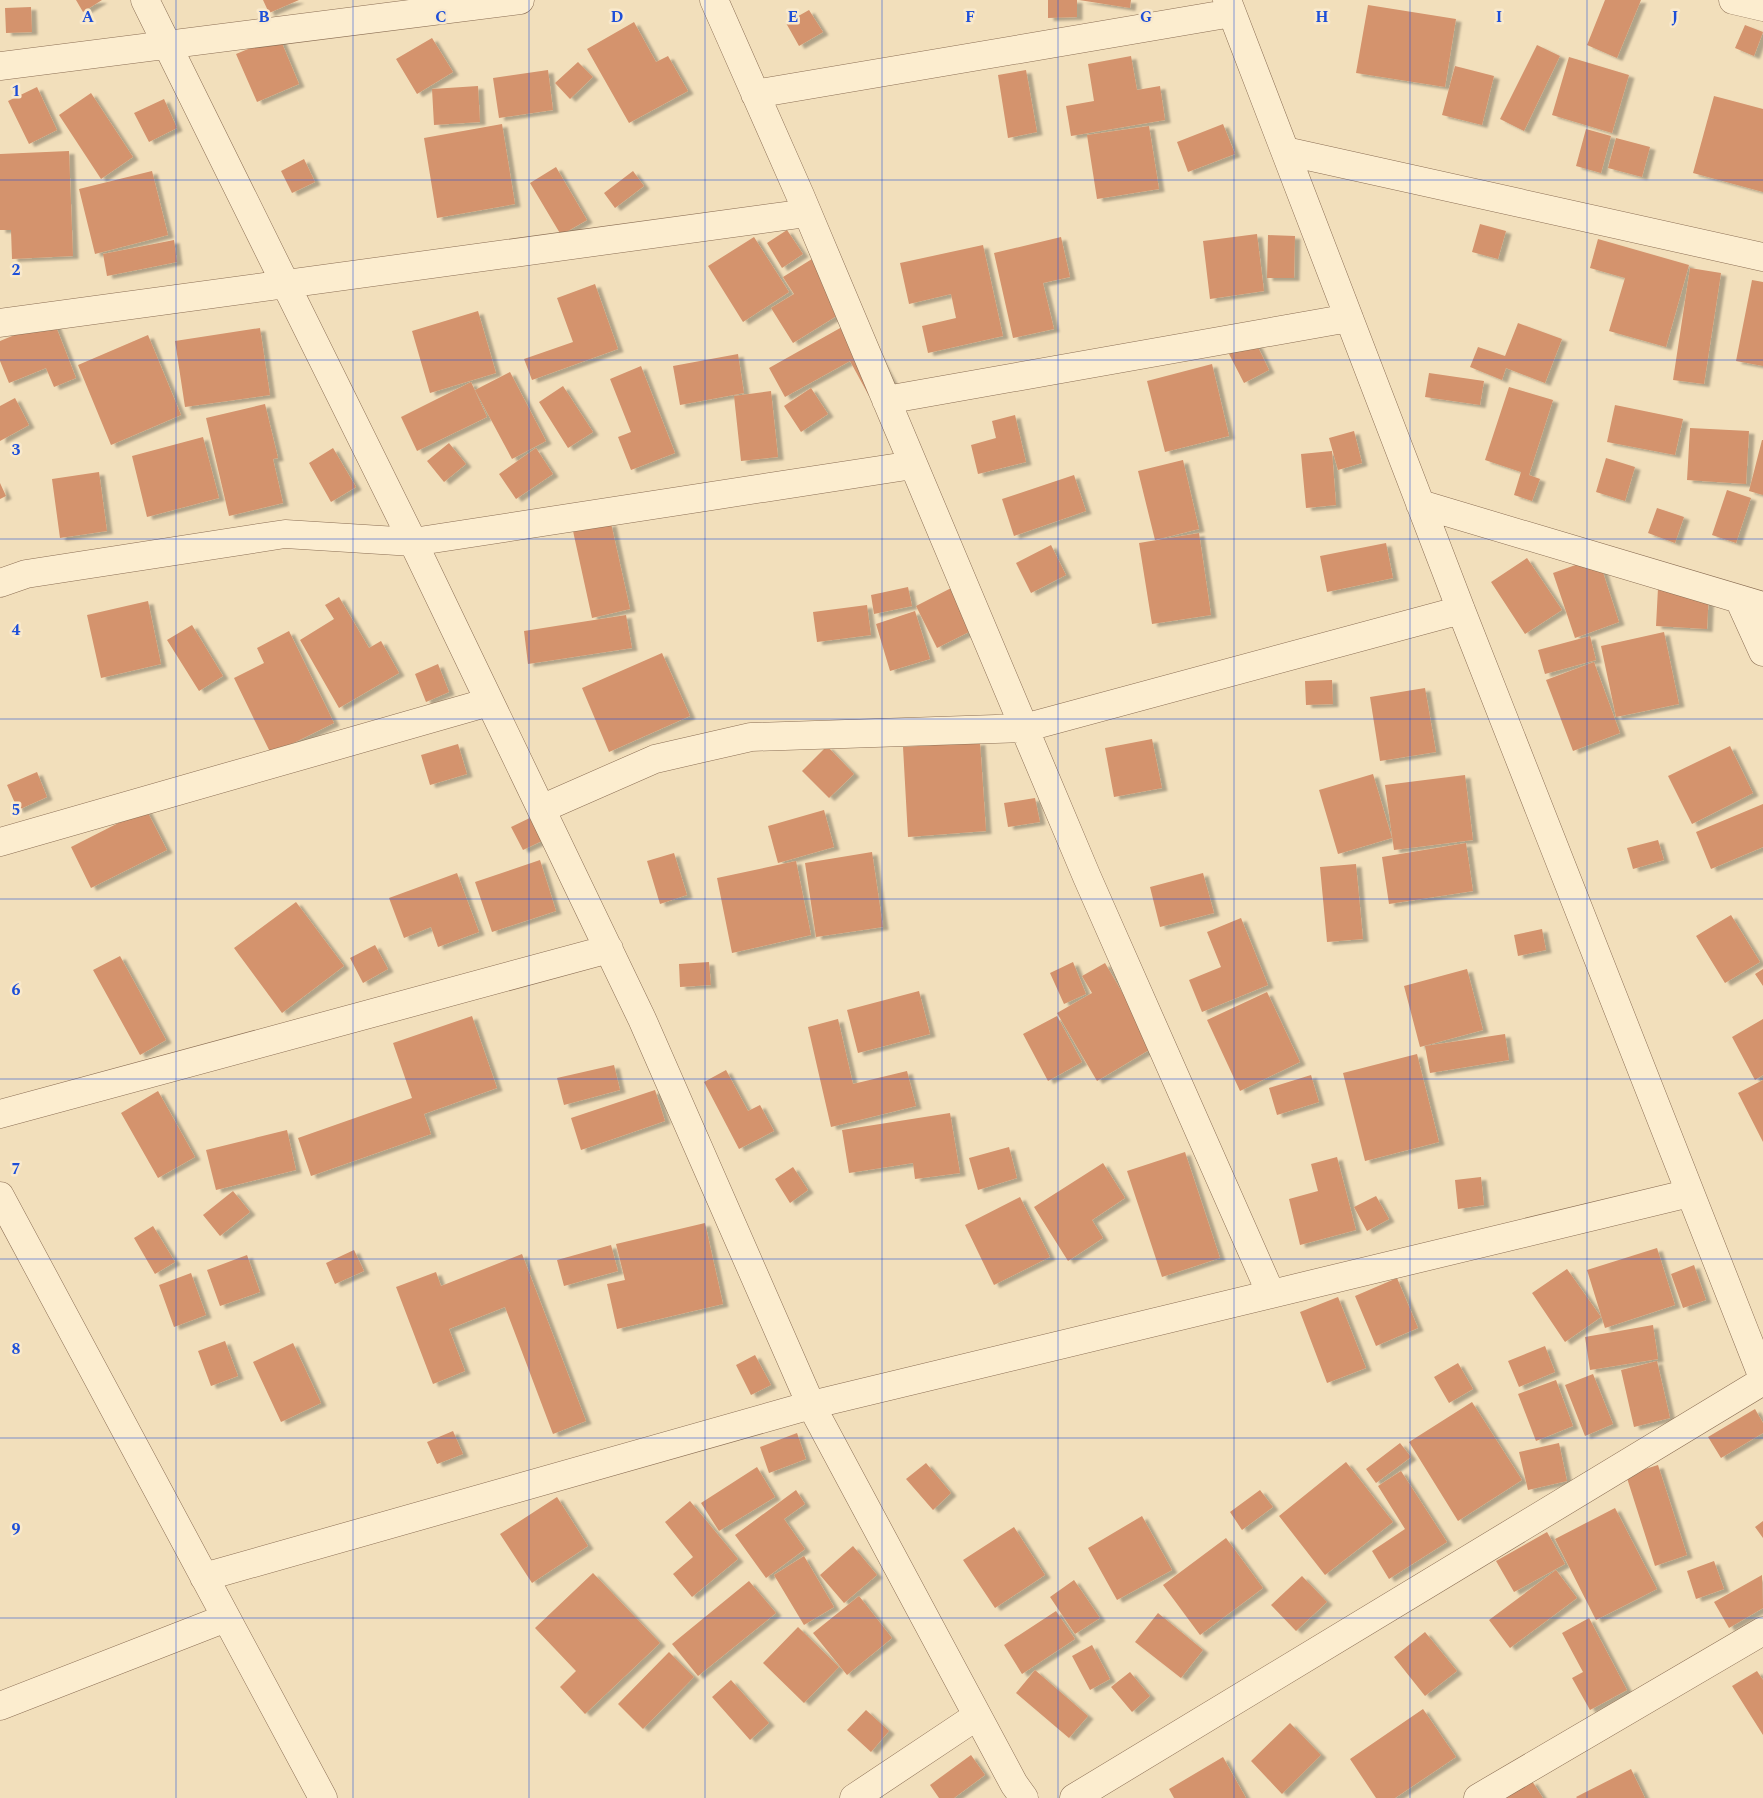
<svg xmlns="http://www.w3.org/2000/svg" width="1763" height="1798" viewBox="0 0 1763 1798" font-family="Spectral,serif">
<style>
.building{fill:#d4936d;filter:url(#shadow)}
.lines{fill:none;stroke-linecap:round;stroke-linejoin:round}
.street-casing{stroke:#8b6e54;stroke-width:29}
.street{stroke:#fcedcf;stroke-width:28}
.grid{fill:none;stroke:#1d4ed8;stroke-width:1;stroke-opacity:0.55}
.grid-label{font-size:16px;text-anchor:middle;font-weight:bold;fill:#1d4ed8;stroke:#f9e9cc;stroke-width:5;stroke-linejoin:round;paint-order:stroke}
</style>
<defs>
<filter id="shadow"><feDropShadow dx="5.5" dy="3" stdDeviation="1" flood-color="#0004"/></filter>
</defs>
<rect width="100%" height="100%" fill="#f2dfbb"/>
<!-- building -->
<path class="building" d="M76,0H102L83,12Z
M263,0H299L269,13Z
M1048,0H1077V17L1048,18Z
M1079,0H1131L1130,8Z
M1605,0H1641L1617,58L1587,45Z
M1368,5L1456,19L1445,87L1356,73Z
M31,7L32,32L6,33L5,8Z
M809,10L823,32L799,46L786,23Z
M634,22L656,62L668,56L688,91L629,123L587,49Z
M1745,25L1763,32L1754,56L1735,48Z
M279,36L299,84L257,102L236,54Z
M432,38L453,72L417,94L396,59Z
M1537,45L1560,56L1524,131L1500,119Z
M1131,56L1137,90L1160,86L1165,120L1071,136L1066,106L1094,101L1088,64Z
M1569,57L1629,75L1612,133L1552,115Z
M578,62L593,77L570,99L555,83Z
M1455,66L1494,76L1482,125L1442,115Z
M548,70L553,110L499,118L493,78Z
M1026,70L1037,132L1008,138L998,75Z
M478,86L480,122L434,125L432,89Z
M37,87L57,130L29,144L8,101Z
M91,93L133,157L101,179L59,115Z
M1714,96L1763,109V192L1693,173Z
M164,99L177,128L149,142L134,113Z
M502,124L515,204L437,218L424,138Z
M1223,124L1235,154L1188,172L1177,142Z
M1149,126L1159,189L1097,199L1087,135Z
M1586,129L1611,136L1601,173L1576,166Z
M1616,138L1650,147L1642,177L1608,168Z
M69,151L73,256L12,259L11,230H0V154Z
M304,159L315,182L292,193L281,171Z
M556,167L587,220L561,235L530,183Z
M152,171L168,235L95,254L79,189Z
M633,171L644,186L615,208L604,193Z
M1480,224L1506,231L1498,259L1472,252Z
M787,230L803,254L782,268L767,243Z
M1257,234L1264,291L1210,299L1203,241Z
M1268,235L1295,236L1294,278H1267Z
M754,237L789,292L743,322L708,266Z
M1061,237L1070,277L1043,283L1054,329L1013,338L994,253Z
M1598,239L1689,265L1666,347L1609,331L1625,278L1590,268Z
M174,240L177,262L107,276L103,254Z
M983,245L1003,336L928,353L922,326L956,318L951,294L909,304L900,263Z
M820,254L851,307L793,343L771,308L794,294L783,277Z
M1690,268L1721,273L1704,384L1673,380Z
M1752,280L1763,282V366L1736,361Z
M595,284L618,349L532,380L524,359L573,342L557,298Z
M478,311L496,373L430,393L412,331Z
M858,318L893,383L869,396L850,361L785,397L769,368Z
M53,319L76,378L54,387L46,368L9,383L0,361V341Z
M1518,323L1562,339L1545,383L1506,368L1502,380L1470,367L1478,347L1505,356Z
M260,328L270,395L185,407L175,341Z
M148,335L181,415L111,445L78,365Z
M1255,341L1269,370L1244,383L1229,354Z
M738,354L744,393L680,405L673,366Z
M1212,364L1229,436L1165,452L1147,381Z
M641,366L675,453L631,470L618,437L631,432L610,379Z
M510,372L546,441L512,459L475,390Z
M1429,373L1484,381L1480,405L1425,397Z
M471,382L487,417L417,451L401,417Z
M563,386L593,432L568,448L539,402Z
M1509,387L1553,400L1529,475L1540,479L1532,501L1514,495L1521,472L1485,460Z
M811,388L828,414L801,432L784,406Z
M771,391L778,457L741,461L734,396Z
M15,398L29,425L0,441V406Z
M265,404L278,458L273,459L283,503L229,516L206,418Z
M1615,405L1683,419L1675,455L1607,442Z
M1015,415L1026,462L978,474L971,445L996,438L992,421Z
M1690,428L1749,431L1746,484L1687,480Z
M1354,431L1362,463L1338,470L1329,438Z
M203,437L219,498L147,517L132,456Z
M1762,440H1763V495L1749,491Z
M449,443L466,464L444,482L427,461Z
M333,448L356,487L331,502L309,463Z
M536,448L553,474L516,499L499,474Z
M1332,451L1336,505L1306,508L1301,454Z
M1606,458L1635,467L1625,501L1596,492Z
M1183,460L1199,529L1155,540L1138,471Z
M99,472L107,531L60,538L52,479Z
M1074,475L1086,511L1014,536L1002,499Z
M0,483L6,496L0,499Z
M1727,490L1751,498L1736,543L1712,535Z
M1657,508L1684,517L1675,543L1648,533Z
M611,523L630,609L592,618L573,531Z
M1199,533L1211,615L1152,624L1139,543Z
M1386,543L1393,578L1327,592L1320,556Z
M1051,545L1066,575L1031,593L1016,563Z
M1598,557L1619,622L1575,638L1553,573Z
M1527,558L1562,610L1525,634L1491,582Z
M959,584L979,627L937,648L916,606Z
M908,587L912,606L874,614L871,595Z
M1658,588L1709,591L1707,629L1656,626Z
M339,597L369,648L381,641L399,673L339,708L300,640L334,619L325,605Z
M148,601L161,664L101,678L87,615Z
M867,605L871,635L817,642L813,612Z
M915,611L930,659L890,671L876,624Z
M626,615L632,648L528,664L524,631Z
M192,625L223,676L199,691L167,640Z
M289,631L334,723L271,754L234,678L264,663L257,648Z
M1664,632L1679,704L1616,717L1601,646Z
M1590,636L1596,660L1545,674L1538,650Z
M662,653L690,716L609,752L582,688Z
M1594,662L1620,733L1573,751L1546,680Z
M438,664L449,692L426,702L415,674Z
M1332,680L1333,704L1306,705L1305,681Z
M1425,688L1436,752L1380,761L1370,697Z
M1152,739L1162,788L1114,797L1105,748Z
M980,742L986,831L908,837L903,747Z
M458,744L467,774L430,785L421,755Z
M827,746L854,774L829,798L802,771Z
M1730,746L1753,793L1692,824L1668,776Z
M37,772L47,797L18,810L7,785Z
M1373,774L1392,838L1338,854L1319,790Z
M1465,775L1473,840L1394,850L1385,785Z
M1035,798L1040,822L1008,827L1004,803Z
M1763,804V847L1711,869L1696,832Z
M146,809L167,850L91,888L71,847Z
M824,810L834,847L778,863L768,826Z
M536,815L548,838L523,850L511,827Z
M1658,840L1664,860L1633,869L1627,848Z
M1466,843L1473,891L1389,904L1382,857Z
M872,852L883,927L816,937L805,863Z
M674,853L687,895L660,904L647,861Z
M540,860L556,911L492,932L475,882Z
M796,861L811,935L732,953L717,878Z
M1356,864L1363,939L1327,942L1320,867Z
M457,873L479,932L438,947L431,927L404,938L389,898Z
M1203,873L1214,913L1160,927L1150,887Z
M296,902L344,966L282,1013L234,948Z
M1731,915L1760,962L1725,983L1696,936Z
M1241,918L1268,985L1202,1012L1189,980L1221,967L1207,932Z
M1542,929L1546,950L1518,956L1514,935Z
M375,945L388,969L363,983L350,958Z
M120,956L166,1040L140,1055L93,970Z
M709,962L711,985L680,987L679,964Z
M1073,962L1086,994L1064,1004L1050,973Z
M1105,963L1154,1047L1097,1081L1057,1013L1092,993L1082,976Z
M1467,969L1483,1030L1420,1047L1404,986Z
M1763,969V986L1755,974Z
M919,991L930,1034L858,1053L847,1010Z
M1267,992L1300,1062L1240,1091L1207,1020Z
M472,1016L497,1088L424,1114L431,1134L311,1176L298,1138L412,1098L393,1043Z
M1057,1016L1082,1062L1048,1081L1023,1034Z
M838,1019L853,1084L907,1071L916,1106L831,1127L808,1027Z
M1763,1019V1075L1755,1080L1732,1037Z
M1505,1034L1509,1060L1430,1073L1425,1046Z
M1417,1054L1439,1142L1365,1161L1343,1073Z
M614,1065L620,1090L564,1105L557,1078Z
M726,1070L748,1111L760,1105L774,1131L739,1149L704,1082Z
M1311,1075L1319,1102L1277,1115L1269,1088Z
M1763,1080V1142L1738,1093Z
M655,1090L665,1121L581,1150L571,1118Z
M158,1091L195,1157L158,1178L121,1113Z
M950,1113L960,1173L915,1179L913,1163L849,1173L842,1130Z
M287,1130L296,1170L216,1190L206,1150Z
M1009,1147L1017,1178L978,1190L969,1158Z
M1185,1152L1220,1258L1162,1277L1127,1171Z
M1337,1157L1356,1230L1300,1245L1289,1199L1318,1191L1311,1164Z
M1103,1163L1125,1198L1092,1220L1103,1238L1068,1261L1034,1207Z
M793,1167L808,1190L790,1203L775,1179Z
M1481,1177L1484,1205L1458,1209L1455,1180Z
M233,1191L250,1212L220,1236L203,1215Z
M1376,1196L1389,1219L1367,1231L1354,1207Z
M1020,1197L1050,1257L994,1285L965,1225Z
M705,1223L723,1304L617,1329L607,1284L625,1280L616,1244Z
M153,1226L175,1262L155,1274L134,1238Z
M611,1245L618,1271L564,1286L557,1260Z
M1657,1248L1675,1305L1605,1328L1587,1270Z
M354,1250L364,1271L335,1284L326,1263Z
M522,1254L586,1421L553,1434L505,1307L449,1329L465,1371L433,1384L396,1287L436,1272L441,1286Z
M247,1255L260,1292L220,1306L207,1270Z
M1694,1265L1706,1300L1683,1308L1671,1274Z
M1567,1269L1601,1317L1565,1342L1532,1293Z
M191,1273L206,1315L174,1327L159,1285Z
M1397,1278L1418,1328L1376,1346L1355,1296Z
M1338,1297L1366,1368L1327,1383L1300,1312Z
M1653,1325L1658,1359L1590,1370L1585,1337Z
M225,1341L238,1376L211,1386L198,1351Z
M293,1343L321,1403L281,1422L253,1362Z
M1545,1346L1555,1372L1519,1387L1508,1361Z
M755,1355L771,1385L751,1395L736,1365Z
M1657,1361L1670,1418L1634,1427L1621,1370Z
M1458,1363L1473,1389L1449,1403L1434,1377Z
M1593,1374L1613,1424L1585,1436L1565,1385Z
M1556,1380L1573,1426L1536,1441L1518,1394Z
M1472,1402L1522,1480L1458,1521L1409,1442Z
M1755,1409L1763,1423V1433L1721,1458L1708,1437Z
M453,1431L463,1454L437,1464L427,1442Z
M797,1433L806,1459L769,1473L760,1447Z
M1400,1443L1411,1457L1376,1483L1366,1469Z
M1559,1443L1567,1481L1528,1490L1519,1452Z
M1346,1462L1393,1522L1325,1575L1279,1516Z
M926,1463L951,1493L933,1510L906,1479Z
M1658,1465L1687,1555L1655,1566L1626,1475Z
M757,1467L775,1497L719,1531L701,1503Z
M1401,1471L1447,1542L1389,1579L1372,1551L1405,1529L1378,1486Z
M796,1490L805,1504L784,1519L805,1549L766,1578L735,1535Z
M1260,1490L1273,1507L1242,1530L1230,1512Z
M557,1497L588,1546L532,1583L500,1534Z
M690,1501L738,1559L692,1597L673,1574L693,1557L665,1522Z
M1615,1508L1657,1589L1596,1620L1555,1539Z
M1142,1516L1172,1570L1117,1600L1088,1548Z
M1763,1521V1538L1755,1527Z
M1014,1527L1045,1575L995,1608L963,1560Z
M1547,1532L1565,1564L1514,1592L1496,1561Z
M1226,1538L1263,1588L1200,1635L1163,1585Z
M853,1546L877,1575L844,1603L820,1575Z
M804,1556L834,1607L804,1625L774,1575Z
M1714,1561L1724,1589L1696,1599L1687,1571Z
M1556,1570L1577,1598L1510,1648L1489,1620Z
M593,1573L660,1643L585,1714L560,1687L576,1671L535,1628Z
M1762,1575L1763,1608L1729,1628L1714,1602Z
M1302,1576L1327,1602L1296,1631L1271,1605Z
M1074,1580L1100,1618L1075,1634L1050,1597Z
M749,1581L776,1613L698,1676L672,1644Z
M859,1596L892,1638L847,1675L813,1633Z
M1056,1611L1075,1639L1022,1674L1004,1645Z
M1158,1613L1203,1650L1181,1678L1135,1642Z
M1589,1618L1627,1690L1590,1710L1572,1678L1583,1672L1562,1633Z
M798,1627L839,1667L804,1703L763,1663Z
M1425,1632L1457,1671L1425,1696L1394,1657Z
M1092,1645L1110,1679L1090,1690L1072,1656Z
M669,1652L694,1677L643,1729L618,1704Z
M1035,1670L1088,1716L1069,1738L1016,1693Z
M1757,1671L1763,1680V1735L1732,1686Z
M1130,1672L1150,1696L1132,1712L1111,1687Z
M731,1680L769,1723L750,1740L712,1697Z
M1423,1709L1456,1757L1395,1798H1376L1350,1759Z
M866,1710L889,1731L871,1752L847,1730Z
M1290,1723L1321,1755L1282,1794L1251,1761Z
M971,1755L985,1775L954,1798H939L930,1785Z
M1223,1757L1246,1798H1174L1169,1789Z
M1631,1769L1645,1798H1577L1576,1797Z
M1532,1781L1543,1798H1505Z"/>
<g class="lines">
<!-- street casing -->
<g class="street-casing">
<path id="street" d="M145,0L413,542L642,1019L811,1405L1014,1784L1024,1798
M714,0L800,195L1087,877L1271,1294
M1227,0L1461,610L1763,1378
M1733,0L1763,7
M0,66L520,0
M755,94L1232,13
M1285,151L1763,257
M0,323L807,213
M886,400L1349,318
M1420,504L1763,606
M0,583L26,574L285,534L413,542L913,465
M1739,599L1763,652
M541,809L655,759L751,737L1024,728L1461,610
M0,842L489,702
M0,1114L609,949
M0,1196L323,1798
M204,1577L811,1405L1690,1193
M0,1706L226,1618
M854,1798L977,1716
M1074,1798L1763,1381
M1478,1798L1763,1631"/>
</g>
<!-- street -->
<use href="#street" class="street"/>
</g>
<!-- grid -->
<path class="grid" d="M176,0V1798M353,0V1798M529,0V1798M705,0V1798M882,0V1798M1058,0V1798M1234,0V1798M1410,0V1798M1587,0V1798M0,180H1763M0,360H1763M0,539H1763M0,719H1763M0,899H1763M0,1079H1763M0,1259H1763M0,1438H1763M0,1618H1763"/>
<g class="grid-label">
<text x="88" y="22">A</text>
<text x="264" y="22">B</text>
<text x="441" y="22">C</text>
<text x="617" y="22">D</text>
<text x="793" y="22">E</text>
<text x="970" y="22">F</text>
<text x="1146" y="22">G</text>
<text x="1322" y="22">H</text>
<text x="1499" y="22">I</text>
<text x="1675" y="22">J</text>
<text x="16" y="96">1</text>
<text x="16" y="275">2</text>
<text x="16" y="455">3</text>
<text x="16" y="635">4</text>
<text x="16" y="815">5</text>
<text x="16" y="995">6</text>
<text x="16" y="1174">7</text>
<text x="16" y="1354">8</text>
<text x="16" y="1534">9</text>
</g>
</svg>
